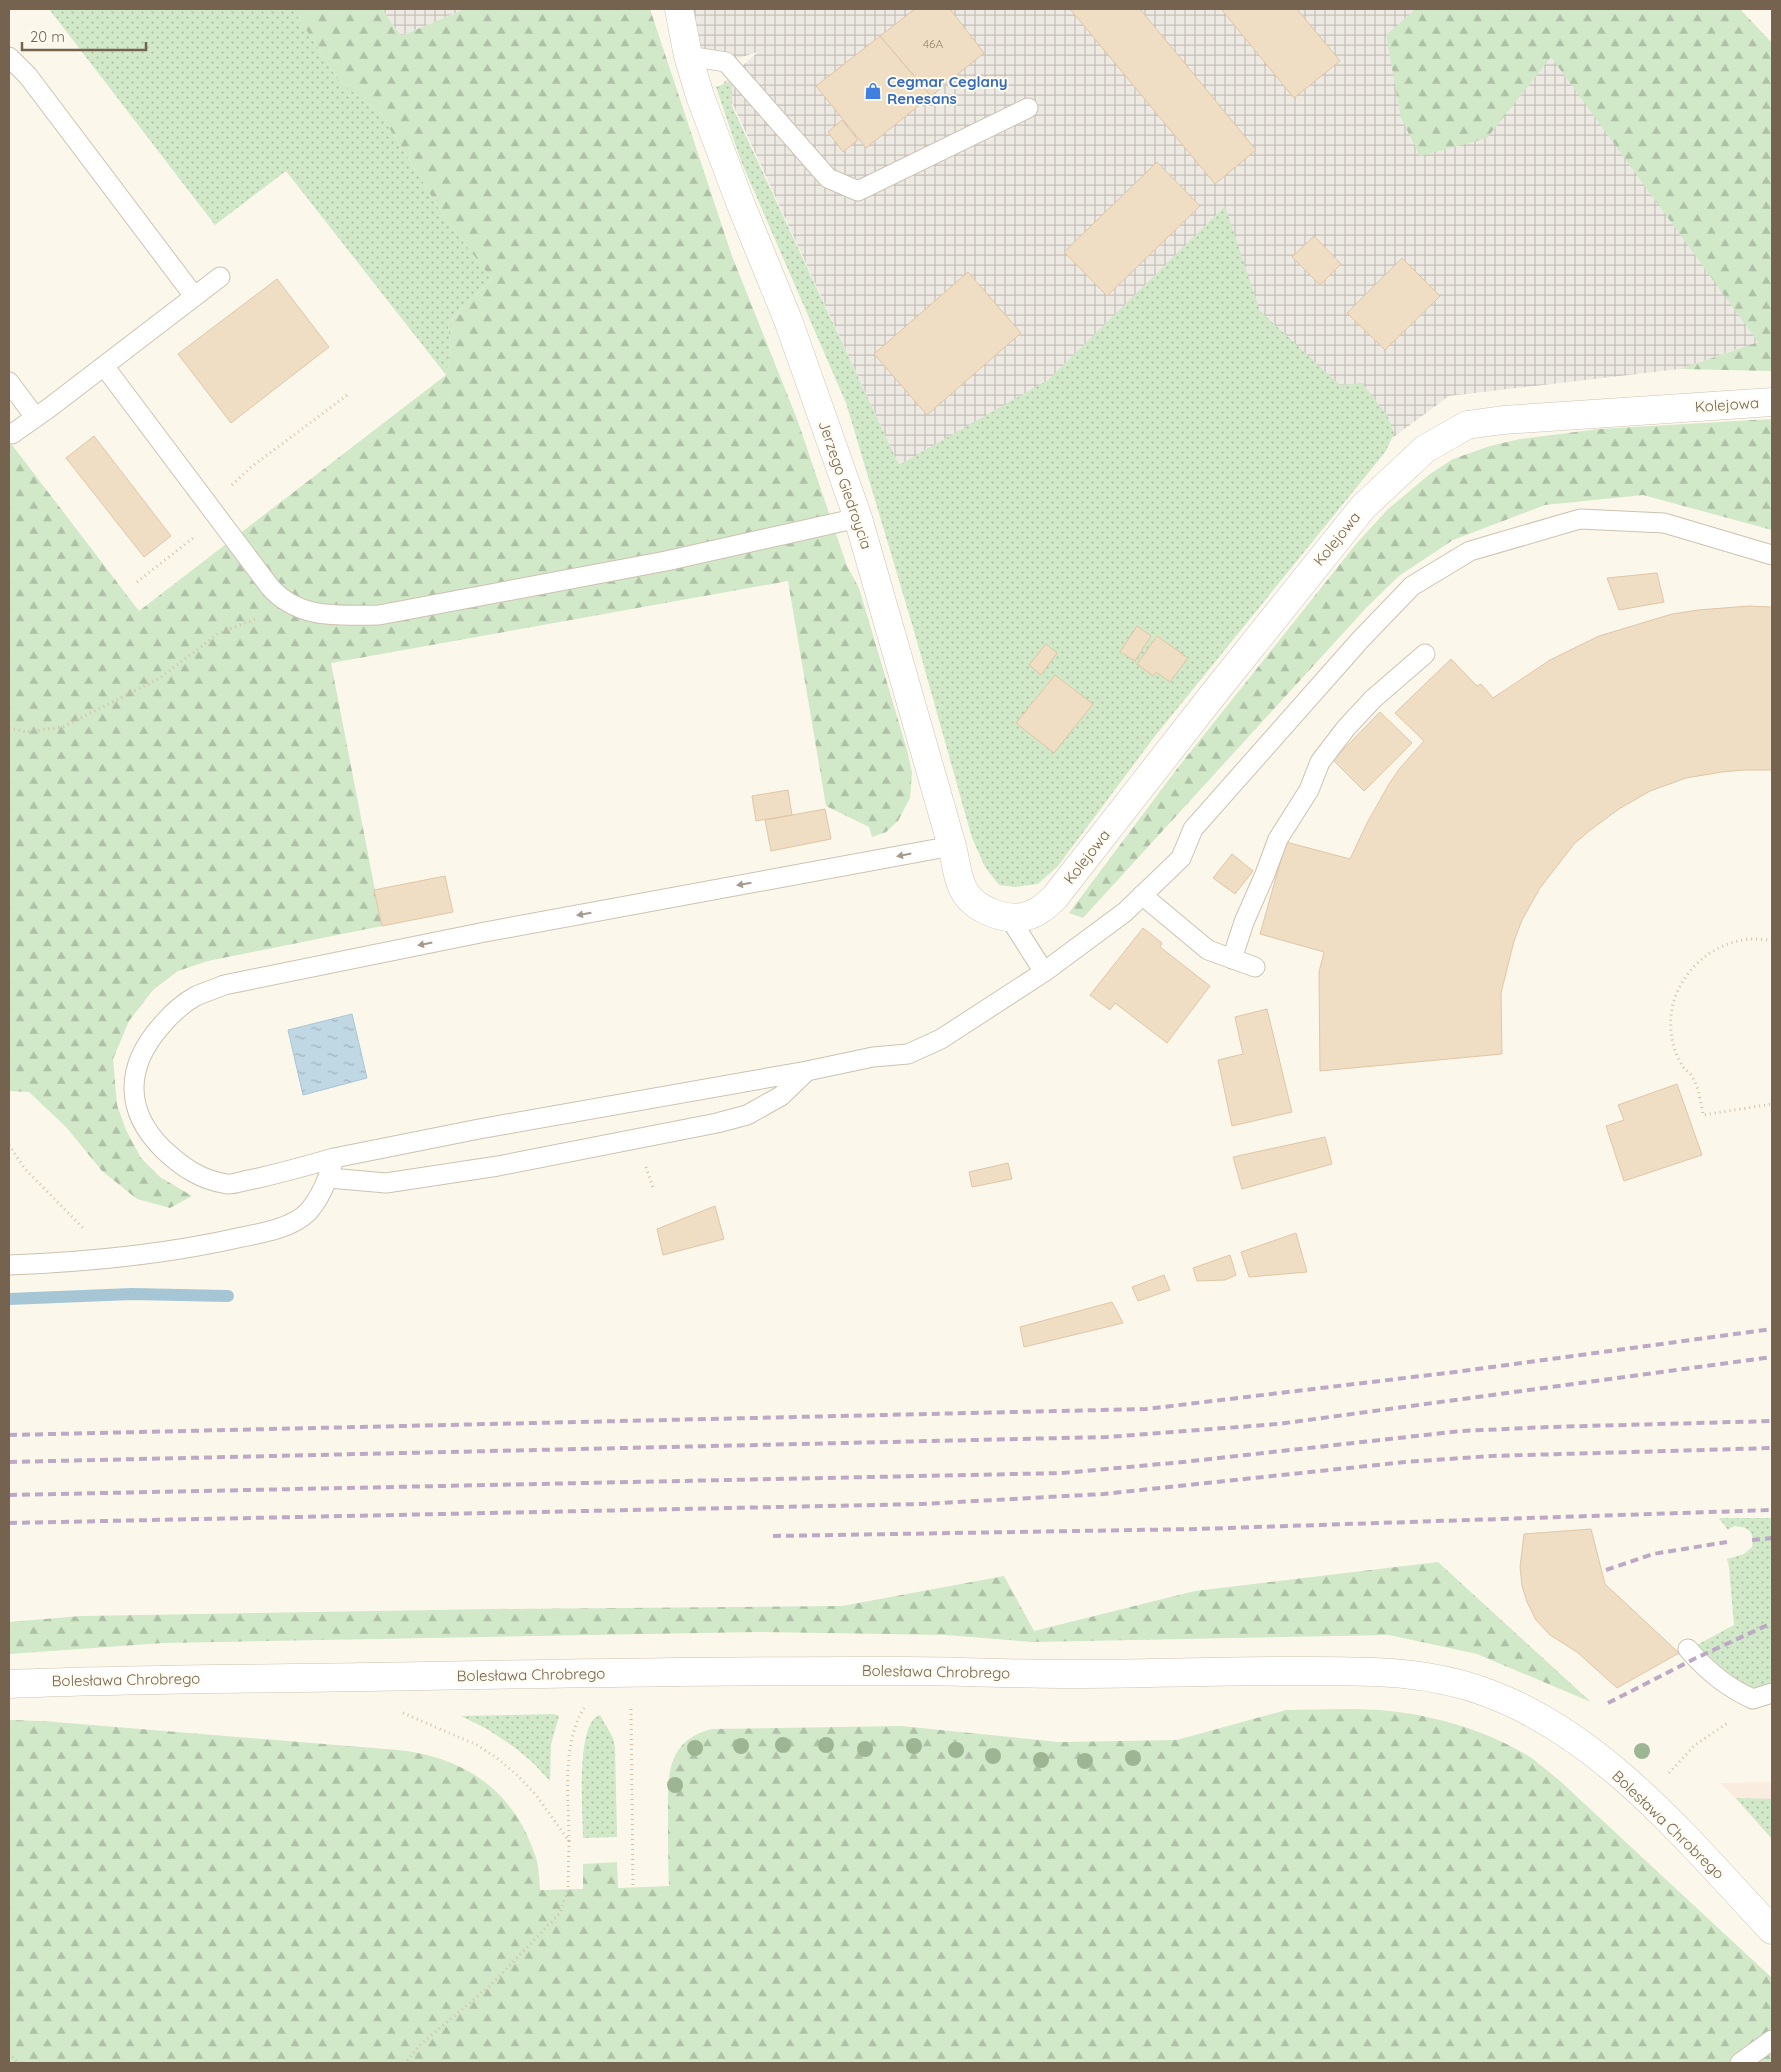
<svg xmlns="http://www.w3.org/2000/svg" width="1781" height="2072" viewBox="0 0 1781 2072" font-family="Quicksand,sans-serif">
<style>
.commercial{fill:#faecdf}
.industrial{fill:url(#industrial-grid)}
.grass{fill:url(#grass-dots)}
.forest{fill:url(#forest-firs)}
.water{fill:url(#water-ripples);stroke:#a7c6d5}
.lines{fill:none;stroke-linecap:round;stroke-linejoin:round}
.stream{stroke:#a7c6d5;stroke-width:12}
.building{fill:#efddc4;stroke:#e0c6a6}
.service-casing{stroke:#cdc2b1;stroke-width:21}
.minor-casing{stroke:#cdc2b1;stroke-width:29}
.tertiary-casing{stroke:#cdc2b1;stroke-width:29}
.path{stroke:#d4c0a7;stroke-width:3;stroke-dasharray:1 4;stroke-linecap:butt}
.service{stroke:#fff;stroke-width:19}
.minor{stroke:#fff;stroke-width:28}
.tertiary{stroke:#fff;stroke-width:28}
.rail{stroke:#bda9c5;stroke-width:4;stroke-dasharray:8 5;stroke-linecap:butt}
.tree{fill:#9eb593}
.oneway{fill:#a59a8d}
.labels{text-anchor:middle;stroke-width:4;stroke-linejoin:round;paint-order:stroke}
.number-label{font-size:12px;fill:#94826c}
.shop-label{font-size:15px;font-weight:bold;fill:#366cbe;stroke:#fefbf1;text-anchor:start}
.street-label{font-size:15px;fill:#75634f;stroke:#fefbf1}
</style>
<defs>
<pattern id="industrial-grid" width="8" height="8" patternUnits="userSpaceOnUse" patternTransform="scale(1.25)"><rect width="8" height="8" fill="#ede9e3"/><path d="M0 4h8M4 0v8" fill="none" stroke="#c5c0ba"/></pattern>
<pattern id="grass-dots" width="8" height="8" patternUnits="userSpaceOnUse" patternTransform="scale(1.25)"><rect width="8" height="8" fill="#d1e8c9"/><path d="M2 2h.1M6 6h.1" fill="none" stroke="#aec0a6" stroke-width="1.8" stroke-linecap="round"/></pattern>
<pattern id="forest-firs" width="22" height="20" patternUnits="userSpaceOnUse" patternTransform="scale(1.25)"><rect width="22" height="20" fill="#d1e8c9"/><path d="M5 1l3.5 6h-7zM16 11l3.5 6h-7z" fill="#aec0a6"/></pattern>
<pattern id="water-ripples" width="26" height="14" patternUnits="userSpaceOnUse" patternTransform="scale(1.25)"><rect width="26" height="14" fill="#c0d8e4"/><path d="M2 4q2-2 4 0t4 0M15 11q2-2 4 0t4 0" fill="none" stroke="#a1b3bb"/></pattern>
</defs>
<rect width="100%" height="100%" fill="#fbf8eb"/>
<!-- commercial -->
<path class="commercial" d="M1772,1782V1839L1721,1783Z"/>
<!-- industrial -->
<path class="industrial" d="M382,9H465L401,36Z
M678,9H1653L1772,337L1680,369L1449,396L1368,456L925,522L723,83L758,52L726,62L688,56Z"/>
<!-- grass -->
<path class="grass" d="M49,9H293L339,81L380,113L445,218L492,279L448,323L451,352L446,375L286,171L215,225Z
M732,81V106L899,465L1048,380L1225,206L1260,311L1340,385L1362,383L1387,415L1394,433L1386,451L1155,736L1058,866L1038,884L1015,887L999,885L985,867L972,838L912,624L846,403L741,161L716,87Z
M1719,1518H1772V1686C1742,1698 1716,1664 1695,1646L1734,1625L1729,1567L1727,1559L1744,1554L1752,1547C1755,1532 1749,1527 1734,1526L1728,1530Z
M554,1714L559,1716L551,1744L550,1781L532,1762L514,1747L487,1729L461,1716Z
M600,1715L613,1738L615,1747L617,1837L583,1838C583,1817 575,1721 600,1715Z
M1736,1798L1772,1799V1839Z"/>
<!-- forest -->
<path class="forest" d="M293,9H382L401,36L465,9H650L732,256L797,419L847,566L859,588L907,750L912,772L910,798L898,821L886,832L872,837L869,827L826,806L788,581L331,663L382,926L208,961L178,971L153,990L129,1021L113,1059L117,1105L126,1130L141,1158L160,1177L192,1196L170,1208L137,1199L102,1171L66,1127L29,1092L9,1091V441L139,611L446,375L451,352L448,323L492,279L445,218L380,113L339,81Z
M1416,9H1740L1772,43V371L1680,369L1758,342L1551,57L1487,138L1420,156L1401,118L1386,35Z
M1772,419V530L1643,495L1545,505L1453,540L1399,576L1367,607L1083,918L1069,913L1176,770L1356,544L1388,509L1430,474L1453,459L1490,446L1520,439L1599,429Z
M1438,1562L1591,1702L1477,1654L1389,1635L1032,1642L946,1635L757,1632L163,1643L9,1654V1622L81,1616L495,1609L842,1606L1004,1576L1034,1631L1195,1591Z
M1286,1710C1316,1710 1348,1708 1378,1710C1428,1713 1491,1731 1533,1759C1542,1766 1551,1774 1560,1781L1772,1978V2063H9V1720L43,1721L398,1750C463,1757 512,1789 534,1852C539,1864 539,1877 540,1890L583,1889V1864L617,1862L618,1888L669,1886C668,1864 668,1842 668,1820C668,1779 664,1741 712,1729L901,1726L1059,1742L1177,1740Z"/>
<!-- water -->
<path class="water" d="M352,1014L367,1078L303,1095L288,1030Z"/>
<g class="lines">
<!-- stream -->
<path class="stream" d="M9,1299L132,1294L228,1296"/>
</g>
<!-- building -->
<path class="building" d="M915,9H950L984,53L931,96L880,36Z
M1070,9H1140L1256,150L1215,184Z
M1221,9H1297L1340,61L1294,98Z
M880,36L931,96L866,148L816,86Z
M842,120L858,140L843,152L828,132Z
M1157,162L1200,206L1107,296L1064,252Z
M1314,236L1341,264L1320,285L1292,257Z
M1402,258L1440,296L1385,350L1347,313Z
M968,272L1021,333L927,415L874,354Z
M277,279L329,347L231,423L178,354Z
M94,436L171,536L144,557L66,458Z
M1657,573L1664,602L1619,610L1607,578Z
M1749,606L1772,607V770H1744L1722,772L1686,778L1667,785L1650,791L1619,809L1589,831L1574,844L1540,888L1522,920L1514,941L1501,993L1502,1054L1320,1071L1319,972L1324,952L1260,934L1286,842L1350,859L1367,823L1389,784L1400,768L1424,741L1395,713L1451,659L1477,686L1481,684L1493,698L1550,660L1599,636L1672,614L1698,610Z
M1137,626L1151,636L1135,661L1120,652Z
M1157,636L1188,658L1170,682L1156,672L1153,676L1137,664Z
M1046,644L1057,653L1041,675L1029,665Z
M1055,675L1093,704L1054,753L1016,723Z
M1380,712L1412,743L1364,791L1333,760Z
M788,790L792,815L756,821L752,796Z
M825,809L831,839L771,851L765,820Z
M1232,854L1253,871L1235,894L1213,878Z
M445,876L453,912L382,926L374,890Z
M1143,928L1162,943L1160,947L1210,986L1167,1043L1115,1003L1110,1010L1090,995Z
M1267,1009L1292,1112L1232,1126L1218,1060L1243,1054L1235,1017Z
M1677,1084L1702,1155L1624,1181L1606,1126L1624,1120L1618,1105Z
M1325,1137L1332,1164L1242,1189L1233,1157Z
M1008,1163L1012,1179L972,1187L969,1172Z
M715,1206L724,1239L663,1255L657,1229Z
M1296,1233L1307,1272L1249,1277L1241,1252Z
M1230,1255L1236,1275L1225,1280L1197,1281L1193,1268Z
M1164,1275L1170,1290L1138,1301L1132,1287Z
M1112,1302L1123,1323L1024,1347L1020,1327Z
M1591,1529L1605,1584L1679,1653L1617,1688L1577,1652L1550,1635L1536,1620L1527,1602L1522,1586L1520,1567L1524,1534Z"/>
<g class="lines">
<!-- service casing -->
<g class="service-casing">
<path id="service" d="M688,56L726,62L828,178L858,191L1028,108
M9,57L28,76L194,296
M104,366L270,587C299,620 339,615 379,615L666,561L858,518
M9,382L35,417
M12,434L49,408L220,277
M1142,895L1208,950L1255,967
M1009,917L1044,972L1125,912L1181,858L1193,829L1361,639L1412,586L1470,551L1580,519L1664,523L1772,555
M1232,959L1244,922L1265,874L1278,839L1309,790L1320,762L1346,728L1373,699L1425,654
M334,1158C306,1166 278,1174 249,1180C242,1181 233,1185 227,1184C201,1180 182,1167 164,1150C124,1111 125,1067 161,1026C171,1014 183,1003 196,996C205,992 215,989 224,985L485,932L952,846
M329,1178L386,1183L498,1166L717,1123L747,1115L781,1096L807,1071
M9,1265C88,1262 164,1255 242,1237C263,1233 292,1228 308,1212C321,1197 329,1177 334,1158L479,1129L807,1071L873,1057L908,1054L941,1039L1044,972
M1688,1649C1707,1671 1727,1688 1753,1699L1772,1693
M1740,2063L1772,2040"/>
</g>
<!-- minor casing -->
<g class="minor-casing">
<path id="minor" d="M679,9L688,56L700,96L741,205L788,320L858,518L952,846C956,861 957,881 966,894C977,910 1004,920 1022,917C1036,915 1046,906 1055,897L1219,687L1363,507L1425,449L1467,425L1503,420L1772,402"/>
</g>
<!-- tertiary casing -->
<g class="tertiary-casing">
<path id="tertiary" d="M9,1684C127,1679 245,1679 363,1677C543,1674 723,1670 904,1671C956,1671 1009,1674 1062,1674C1140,1674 1217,1671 1295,1671C1361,1671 1425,1669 1488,1693C1605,1737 1689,1842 1772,1930"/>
</g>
<!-- path -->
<path class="path" d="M232,485L251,467L350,393
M137,582L193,538
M9,728L26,732L63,727L160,678L219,633L258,618
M1772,941C1716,928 1661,982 1672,1038C1673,1048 1678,1059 1683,1067C1686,1071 1691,1073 1693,1078C1699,1089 1701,1103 1703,1115L1772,1104
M9,1145L25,1169L83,1228
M646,1167L653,1188
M631,1709L633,1888
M403,1713L477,1745L497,1758L517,1775L536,1795L569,1841L568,1889L560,1913L491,1985L421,2044L405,2063
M1669,1773L1695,1745L1729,1722
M569,1841C569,1799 561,1745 584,1708
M9,2053L18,2063"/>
<!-- service -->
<use href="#service" class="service"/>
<!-- minor -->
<use href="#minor" class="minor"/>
<!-- tertiary -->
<use href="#tertiary" class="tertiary"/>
<!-- rail -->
<path class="rail" d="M9,1435L1146,1409L1455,1372L1772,1329
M9,1462L1107,1437L1278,1424L1772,1357
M9,1495L1063,1473L1183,1462L1461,1431L1549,1427L1772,1421
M9,1523L922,1504L1103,1494L1405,1462L1492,1456L1772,1448
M773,1536L1197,1529L1772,1510
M1752,1540L1772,1538
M1606,1570L1653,1554L1727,1542
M1608,1703L1696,1658L1772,1623"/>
</g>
<!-- trees -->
<g class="tree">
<circle cx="783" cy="1745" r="8"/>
<circle cx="826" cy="1745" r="8"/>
<circle cx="741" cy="1746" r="8"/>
<circle cx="914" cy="1746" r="8"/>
<circle cx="695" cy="1748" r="8"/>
<circle cx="865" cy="1749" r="8"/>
<circle cx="956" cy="1750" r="8"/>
<circle cx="1642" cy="1751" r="8"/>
<circle cx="993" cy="1756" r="8"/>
<circle cx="1133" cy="1758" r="8"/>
<circle cx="1041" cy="1760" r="8"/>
<circle cx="1085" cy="1761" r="8"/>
<circle cx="675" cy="1785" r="8"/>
</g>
<!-- one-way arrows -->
<defs><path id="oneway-solid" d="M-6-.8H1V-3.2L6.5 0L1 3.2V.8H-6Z" transform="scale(1.25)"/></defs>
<g class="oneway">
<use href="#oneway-solid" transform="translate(904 855) rotate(169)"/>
<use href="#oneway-solid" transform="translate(744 884) rotate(170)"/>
<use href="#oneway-solid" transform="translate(584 914) rotate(170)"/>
<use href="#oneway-solid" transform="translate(425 944) rotate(169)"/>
</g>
<!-- icons -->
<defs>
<g id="shop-bare" transform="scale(1.35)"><path d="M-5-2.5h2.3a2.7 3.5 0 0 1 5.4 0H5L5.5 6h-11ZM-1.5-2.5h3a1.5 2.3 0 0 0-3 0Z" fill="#3f7fe0" stroke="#fefbf1" stroke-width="2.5" paint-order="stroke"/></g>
</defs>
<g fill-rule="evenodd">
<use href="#shop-bare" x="873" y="91"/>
</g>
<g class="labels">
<!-- number labels -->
<g class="number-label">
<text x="933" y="48">46A</text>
</g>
<!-- shop labels -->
<g class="shop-label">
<text x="887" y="87">Cegmar Ceglany<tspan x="887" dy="17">Renesans</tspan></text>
</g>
<!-- street labels -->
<g class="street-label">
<text transform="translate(1727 405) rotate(-4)" y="5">Kolejowa</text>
<text transform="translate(845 485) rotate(71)" y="5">Jerzego Giedroycia</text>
<text transform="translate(1337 539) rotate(-51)" y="5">Kolejowa</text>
<text transform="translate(1087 857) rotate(-52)" y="5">Kolejowa</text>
<text transform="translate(936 1672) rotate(1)" y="5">Bolesława Chrobrego</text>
<text transform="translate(531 1675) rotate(-1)" y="5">Bolesława Chrobrego</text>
<text transform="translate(126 1680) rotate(-1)" y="5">Bolesława Chrobrego</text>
<text transform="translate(1668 1825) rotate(44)" y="5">Bolesława Chrobrego</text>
</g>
</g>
<!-- border -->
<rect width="1781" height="2072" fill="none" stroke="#75634f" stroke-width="20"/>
<!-- scale -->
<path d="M22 42v8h124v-8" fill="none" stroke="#75634f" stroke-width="2.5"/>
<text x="30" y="42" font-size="15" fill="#75634f" stroke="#fefbf1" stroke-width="4" paint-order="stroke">20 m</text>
</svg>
